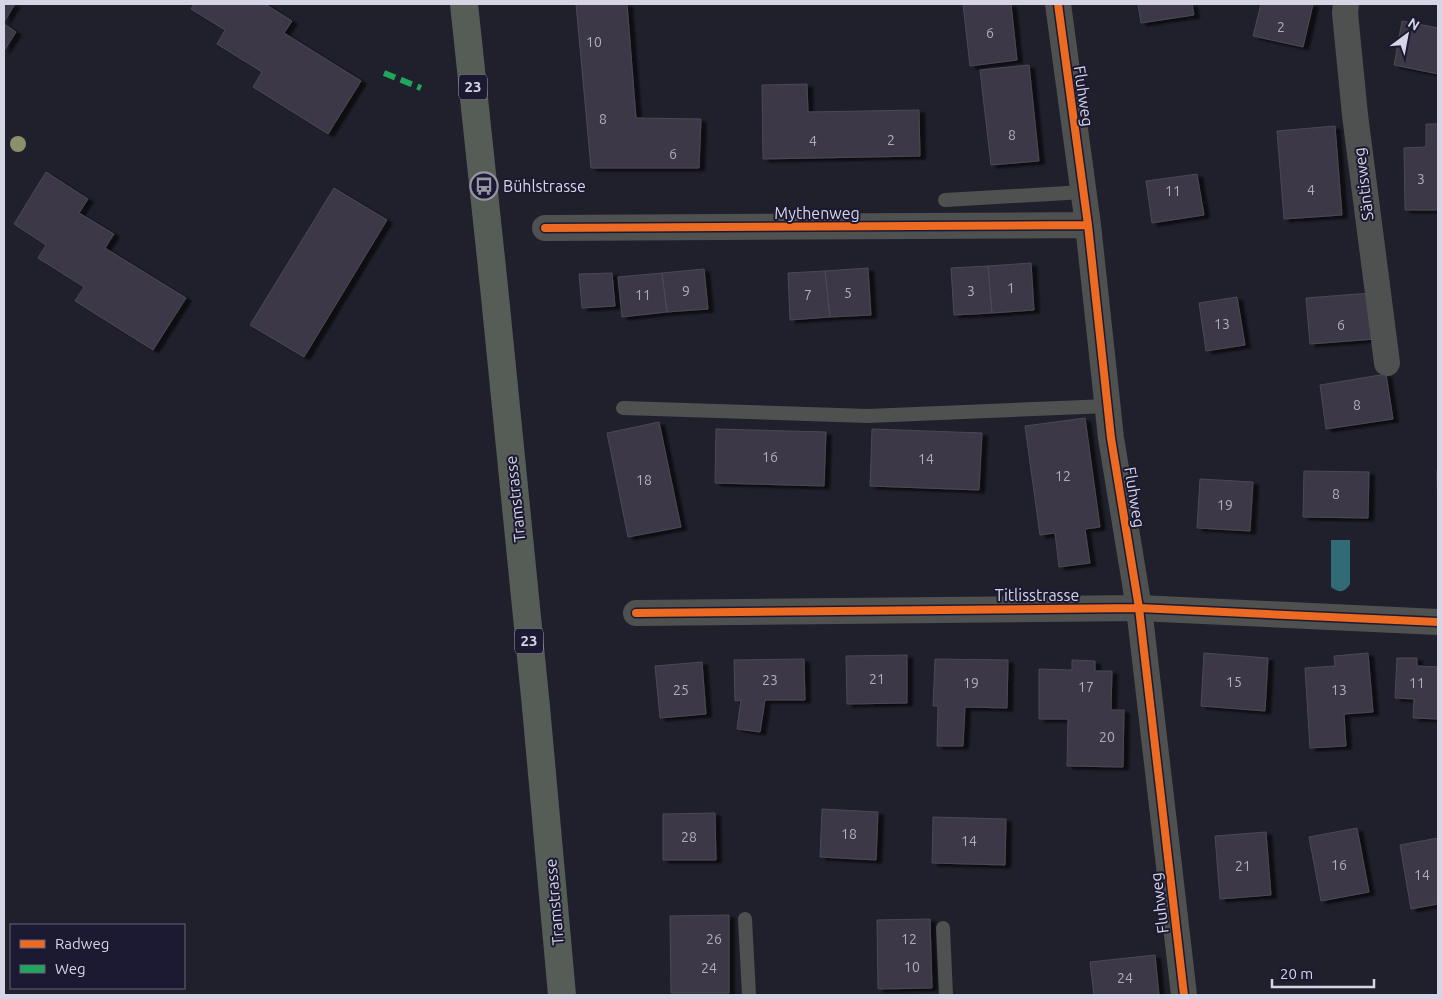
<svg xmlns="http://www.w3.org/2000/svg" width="1442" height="999" viewBox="0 0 1442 999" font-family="Ubuntu,sans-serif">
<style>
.water{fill:#316b76}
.building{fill:#3c3946;stroke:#4a4953;filter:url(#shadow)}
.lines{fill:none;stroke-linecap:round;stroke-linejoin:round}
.service{stroke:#4e514f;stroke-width:14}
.minor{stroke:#4e514f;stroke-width:26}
.primary{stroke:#565c56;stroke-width:28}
.quiet{stroke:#20a55d;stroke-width:6;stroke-dasharray:12 6;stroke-linecap:butt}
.cycleway-casing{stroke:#1c1a32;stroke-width:11}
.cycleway{stroke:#ed6a23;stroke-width:8}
.tree{fill:#8d8f6b}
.labels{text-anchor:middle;stroke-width:4;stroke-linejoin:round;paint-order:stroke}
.number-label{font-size:14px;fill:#afaebd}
.shield{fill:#1c1a32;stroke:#9e9daf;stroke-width:1}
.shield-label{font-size:15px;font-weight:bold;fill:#d5d5e5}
.street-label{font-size:16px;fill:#d5d5e5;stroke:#1c1a32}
.poi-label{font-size:16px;fill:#d5d5e5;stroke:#1c1a32;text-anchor:start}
</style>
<defs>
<filter id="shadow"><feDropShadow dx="5.5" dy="3" stdDeviation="1" flood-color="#0009"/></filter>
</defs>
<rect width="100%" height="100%" fill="#20202c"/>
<!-- water -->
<path class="water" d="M1331,540H1350V584C1344,593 1339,593 1331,587Z"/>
<!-- building -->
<path class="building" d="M4,4H15L4,22Z
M194,4H265L292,21L284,33L361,81L328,134L253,87L262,72L217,44L225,30L191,9Z
M576,4H627L636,118L701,119L699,168H591Z
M963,4H1011L1017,60L970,66Z
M1138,4H1192L1194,15L1141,23Z
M1261,4H1313L1303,47L1253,36Z
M1402,21L1438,28V74L1394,65Z
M4,24L16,32L4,51Z
M1029,65L1039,161L991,165L980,70Z
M807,84L808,112L919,110L920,156L763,159L762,85Z
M1426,124H1438V210H1405L1404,148L1426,147Z
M1335,126L1342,215L1284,219L1277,131Z
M46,172L88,199L79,213L114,234L105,248L186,298L153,350L75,301L84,287L38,258L46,245L14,224Z
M1197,174L1204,215L1152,223L1146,181Z
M334,188L387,220L304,357L250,325Z
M1031,263L1034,310L992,313L988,266Z
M988,266L992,313L954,315L951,268Z
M868,268L871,315L830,317L825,271Z
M704,269L708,309L667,312L662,273Z
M825,271L830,317L790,320L788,273Z
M612,273L615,306L582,308L579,274Z
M662,273L667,312L622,317L618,277Z
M1371,293L1375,339L1310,344L1306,298Z
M1237,297L1245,345L1206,351L1199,303Z
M1386,374L1393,419L1326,429L1320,385Z
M1085,418L1100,527L1085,529L1090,563L1059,567L1055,533L1040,535L1025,426Z
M659,422L681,527L628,537L607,433Z
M716,429L826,432L824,486L715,483Z
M872,429L982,433L979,490L870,486Z
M1304,471L1369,472L1368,518L1303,517Z
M1437,471H1438V517Z
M1200,479L1253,482L1250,531L1197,528Z
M1204,653L1268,658L1265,711L1201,706Z
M1368,653L1373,712L1344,714L1346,746L1310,748L1305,668L1335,666L1334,656Z
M907,655V703L847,704L846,656Z
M1397,658H1417V666L1438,667V719L1413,718L1414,699L1395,698Z
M804,659L805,700H765L760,732L737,729L741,700L735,701L734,660Z
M935,659L1008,660L1007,708L965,707L963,746H937L938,706H933Z
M1072,660L1095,661V671H1112L1111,710H1124L1123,767L1067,766L1068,719H1039V669L1072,670Z
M702,662L706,714L660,718L655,666Z
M822,809L878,812L876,860L820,857Z
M715,813L716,860H663V814Z
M933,817L1006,819L1005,865L932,863Z
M1357,828L1369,892L1321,901L1309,837Z
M1266,832L1271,895L1220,899L1215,836Z
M1438,838V904L1411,909L1400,845Z
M729,915V993H671L670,916Z
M930,919L932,988L878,989L877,920Z
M1155,955L1159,995H1094L1090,962Z"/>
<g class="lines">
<!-- service -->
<path class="service" d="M945,200L1084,192
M623,408L868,416L1108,406
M745,919L749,995
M943,928L946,995"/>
<!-- minor -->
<path class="minor" d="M1058,4L1088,225L1111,438L1139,608L1184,995
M1346,4L1345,13L1355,115L1387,363
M545,228L1088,225
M636,613L1139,608L1438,622"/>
<!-- primary -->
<path class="primary" d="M464,4L494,287L536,707L562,995"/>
<!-- quiet -->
<path class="quiet" d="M384,73L421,88"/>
<!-- cycleway casing -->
<g class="cycleway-casing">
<path id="cycleway" d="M1058,4L1088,225L1111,438L1139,608L1184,995
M545,228L1088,225
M636,613L1139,608L1438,622"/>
</g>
<!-- cycleway -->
<use href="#cycleway" class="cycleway"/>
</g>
<!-- trees -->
<circle class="tree" cx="18" cy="144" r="8"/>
<!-- icons -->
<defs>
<g id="bus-ring" transform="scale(1.4375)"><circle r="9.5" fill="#1c1a32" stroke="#9696a4" stroke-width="1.5"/><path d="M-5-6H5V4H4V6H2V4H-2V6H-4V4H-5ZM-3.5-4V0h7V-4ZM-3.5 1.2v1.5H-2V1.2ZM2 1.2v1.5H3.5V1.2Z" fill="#9696a4"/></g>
</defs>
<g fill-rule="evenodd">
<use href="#bus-ring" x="484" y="186"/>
</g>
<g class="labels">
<!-- number labels -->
<g class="number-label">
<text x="1281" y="32">2</text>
<text x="990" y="38">6</text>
<text x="594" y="47">10</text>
<text x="603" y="124">8</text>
<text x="1012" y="140">8</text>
<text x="891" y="145">2</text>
<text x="813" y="146">4</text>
<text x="673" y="159">6</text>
<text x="1421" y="184">3</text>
<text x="1311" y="195">4</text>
<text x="1173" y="196">11</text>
<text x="1011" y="293">1</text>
<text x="686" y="296">9</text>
<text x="971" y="296">3</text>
<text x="848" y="298">5</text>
<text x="643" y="300">11</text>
<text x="808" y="300">7</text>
<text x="1222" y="329">13</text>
<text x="1341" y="330">6</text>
<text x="1357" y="410">8</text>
<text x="770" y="462">16</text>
<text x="926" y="464">14</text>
<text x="1063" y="481">12</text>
<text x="644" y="485">18</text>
<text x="1336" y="499">8</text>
<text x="1225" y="510">19</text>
<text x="877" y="684">21</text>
<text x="770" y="685">23</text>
<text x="1234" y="687">15</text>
<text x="971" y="688">19</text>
<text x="1417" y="688">11</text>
<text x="1086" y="692">17</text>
<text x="681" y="695">25</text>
<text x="1339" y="695">13</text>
<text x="1107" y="742">20</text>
<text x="849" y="839">18</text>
<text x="689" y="842">28</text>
<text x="969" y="846">14</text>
<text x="1339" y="870">16</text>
<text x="1243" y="871">21</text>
<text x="1422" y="880">14</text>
<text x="714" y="944">26</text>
<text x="909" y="944">12</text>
<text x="912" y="972">10</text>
<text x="709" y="973">24</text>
<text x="1125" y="983">24</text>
</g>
<!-- shield labels -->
<g class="shield">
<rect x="459" y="74.5" width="28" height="25" rx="4"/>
<rect x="515" y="628.5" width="28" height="25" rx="4"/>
</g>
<g class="shield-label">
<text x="473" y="92">23</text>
<text x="529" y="646">23</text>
</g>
<!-- street labels -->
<g class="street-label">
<text transform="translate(1084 96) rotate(82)" y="6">Fluhweg</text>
<text transform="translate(1363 184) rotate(-97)" y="6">Säntisweg</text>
<text x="817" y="219">Mythenweg</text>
<text transform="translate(1135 497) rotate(81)" y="6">Fluhweg</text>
<text transform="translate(515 499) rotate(-96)" y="6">Tramstrasse</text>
<text x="1037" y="601">Titlisstrasse</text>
<text transform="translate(554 902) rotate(-95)" y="6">Tramstrasse</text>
<text transform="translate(1159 903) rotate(-97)" y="6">Fluhweg</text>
</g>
<!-- poi labels -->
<g class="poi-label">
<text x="503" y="192">Bühlstrasse</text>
</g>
</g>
<!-- border -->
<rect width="1442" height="999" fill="none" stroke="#d5d5e5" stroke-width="10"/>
<!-- legend -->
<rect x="10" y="924" width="175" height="65" fill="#1c1a32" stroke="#66657a"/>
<rect x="20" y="940" width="25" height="8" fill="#ed6a23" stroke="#66657a"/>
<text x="55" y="949" font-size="15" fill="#d5d5e5">Radweg</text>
<rect x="20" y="965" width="25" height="8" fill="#20a55d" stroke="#66657a"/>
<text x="55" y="974" font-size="15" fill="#d5d5e5">Weg</text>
<!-- north arrow -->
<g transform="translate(1407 35) rotate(32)" stroke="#1c1a32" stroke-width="4" paint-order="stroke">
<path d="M0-4L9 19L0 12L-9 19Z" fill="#d5d5e5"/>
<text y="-8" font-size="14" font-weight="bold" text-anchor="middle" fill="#d5d5e5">N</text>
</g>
<!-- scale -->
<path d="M1272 979v8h102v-8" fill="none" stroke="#d5d5e5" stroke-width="2.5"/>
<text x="1280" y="979" font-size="15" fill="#d5d5e5" stroke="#1c1a32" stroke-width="4" paint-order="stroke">20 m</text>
</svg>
